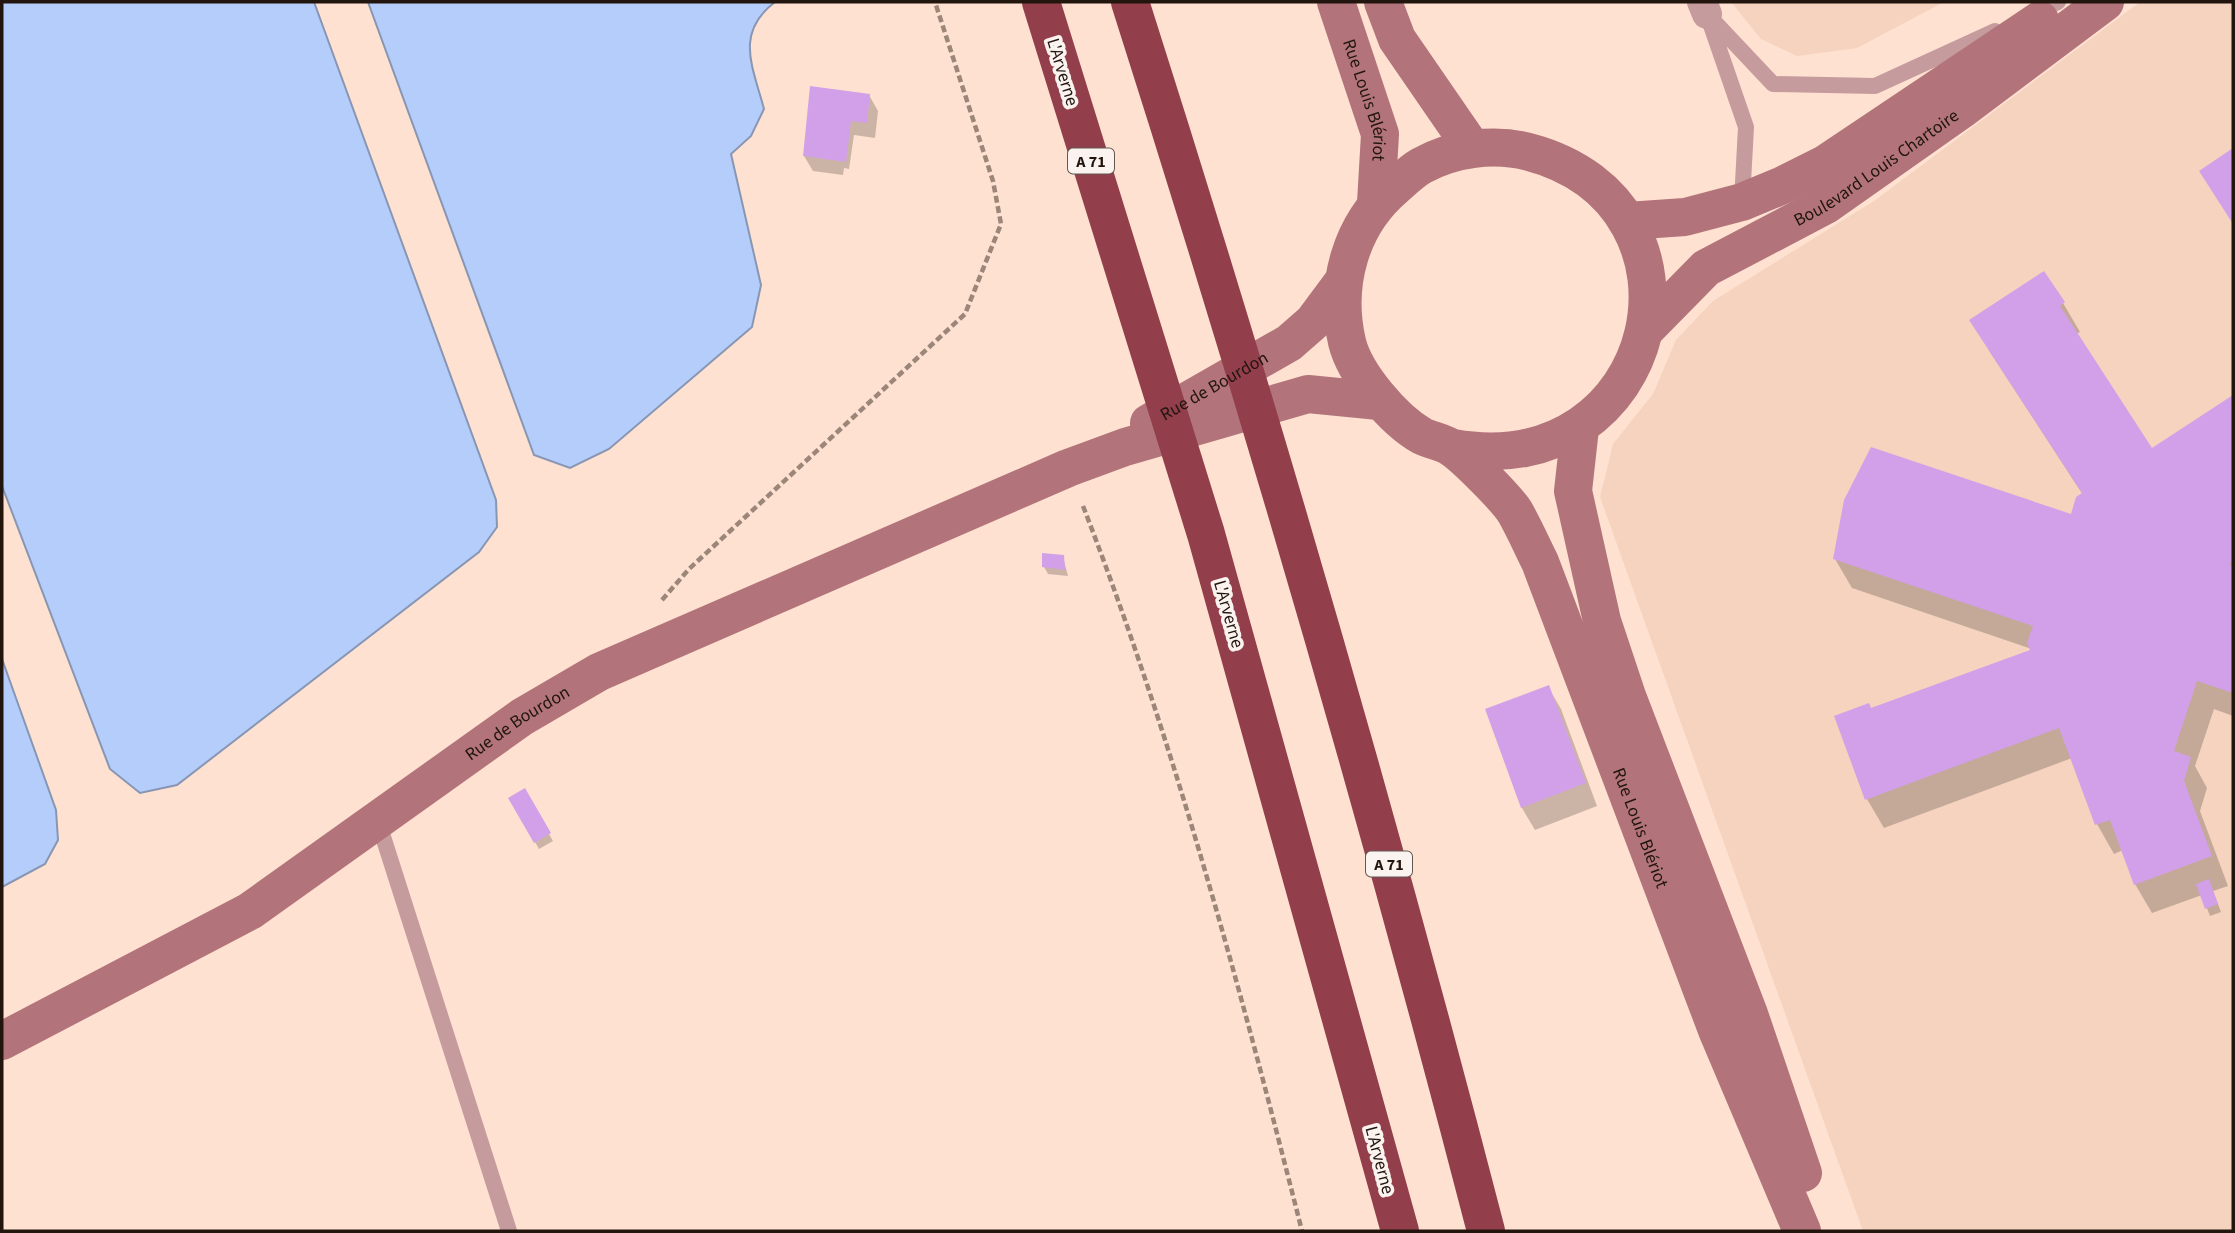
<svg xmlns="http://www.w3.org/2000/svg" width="2235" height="1233" viewBox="0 0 2235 1233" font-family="'Source Sans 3',sans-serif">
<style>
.built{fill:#f5d3bf}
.water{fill:#b4cdfa;stroke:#8896b3;stroke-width:2}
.shadow{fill:#0003}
.building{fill:#d2a0e8}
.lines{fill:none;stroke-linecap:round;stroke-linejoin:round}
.path{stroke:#9b8679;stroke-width:4.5;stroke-dasharray:7 3.5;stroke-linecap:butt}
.service{stroke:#c59b9e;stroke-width:16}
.minor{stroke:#c59b9e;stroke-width:30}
.secondary{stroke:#b2747a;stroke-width:38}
.motorway{stroke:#933f4b;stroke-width:38}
.labels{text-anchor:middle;stroke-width:7;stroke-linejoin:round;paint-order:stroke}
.shield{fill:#fbf3ef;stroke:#625852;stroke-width:2}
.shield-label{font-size:16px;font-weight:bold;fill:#21150e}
.street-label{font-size:18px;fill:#21150e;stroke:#fbf3ef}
</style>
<rect width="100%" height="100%" fill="#fee1d0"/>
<!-- built -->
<path class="built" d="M1731,2H1944L1857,48L1797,56L1761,39Z
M2140,2H2233V1231H1863L1600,497L1613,444L1653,394L1676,340L1713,301L1874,201Z"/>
<!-- water -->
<path class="water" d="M2,2H314L496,500L497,527L479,552L177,785L140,793L110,769L2,486Z
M368,2H775C734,33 753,67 764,109L751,136L731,154L761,285L752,327L609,449L570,468L534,455Z
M2,659L56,810L58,840L45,864L2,887Z"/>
<!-- shadow -->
<path class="shadow" d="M869,95L878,111L875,138L854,135L849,169L844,168L843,175L813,171L804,156Z
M2063,303L2080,332L2076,334L2152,451L2233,397V716L2214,709L2195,766L2207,788L2200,811L2228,886L2213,891L2221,912L2210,916L2202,895L2152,913L2135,884L2123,850L2114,854L2097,824L2072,758L1884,828L1867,799L1871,710L2035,650L1852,588L1835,559L2072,516L2083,495L1988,349Z
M1063,557L1068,576L1048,574L1044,567Z
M1548,687L1561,709L1597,806L1535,830L1522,808L1487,710Z
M524,791L553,841L539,849L511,799Z"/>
<!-- building -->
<path class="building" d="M810,86L870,94L867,123L851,121L846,162L803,156Z
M2233,148V224L2199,171Z
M2044,271L2065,302L2060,306L2152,448L2233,395V554L2230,565L2233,567V693L2197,681L2174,751L2191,757L2184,781L2212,856L2134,885L2110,820L2095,825L2059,728L1865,800L1834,716L1869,703L1871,708L2030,650L2027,643L2033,626L1833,559L1844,500L1871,447L2071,514L2076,497L2082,493L1969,320Z
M1042,553L1064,555L1065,570L1042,567Z
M1549,685L1586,783L1521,808L1485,709Z
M525,788L551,833L534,843L508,798Z
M2209,879L2218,904L2205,909L2196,884Z"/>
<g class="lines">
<!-- path -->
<path class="path" d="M1083,506C1174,741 1240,987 1302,1231
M662,600L689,569L965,314L1001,224L993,181L935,2"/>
<!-- service -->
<path class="service" d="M2031,14L2058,2
M1742,201L1746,127L1707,14L1773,84L1875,86L1995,31
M378,821L509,1231"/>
<!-- minor -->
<path class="minor" d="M1702,2L1707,14"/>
<!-- secondary -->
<g class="secondary">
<path id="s1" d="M1336,2L1380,134L1376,203"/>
<path d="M1383,2L1397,39L1472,148"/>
<path d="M1627,221L1685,217L1742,202L1783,185L1825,164L2040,20"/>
<path id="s2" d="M1647,328L1706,268L1826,205L1961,110L2105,2"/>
<path id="s3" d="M1149,423L1289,343L1313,322L1342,283"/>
<path d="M1580,428L1573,491L1602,621L1627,696L1749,1014L1803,1173"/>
<path id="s4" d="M1453,448C1663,485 1725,204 1529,152C1494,143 1453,148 1421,166C1412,171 1403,180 1395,187C1350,225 1334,285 1347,342C1355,375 1394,420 1422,436C1432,441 1444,442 1453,449C1466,458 1507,499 1515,512C1524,528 1532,546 1540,562L1717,1030L1802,1231"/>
<path id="s5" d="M2,1041L250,911L522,717L599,672L1068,468L1125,447L1308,394L1379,401"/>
</g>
<!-- motorway -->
<path class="motorway" d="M1041,2L1206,534L1400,1231
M1130,2C1260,409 1379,818 1486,1231"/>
</g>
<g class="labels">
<!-- shield labels -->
<g class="shield">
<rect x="1068" y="148.5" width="46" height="25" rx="5"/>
<rect x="1366" y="851.5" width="46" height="25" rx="5"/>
</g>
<g class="shield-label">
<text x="1091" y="167">A 71</text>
<text x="1389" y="870">A 71</text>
</g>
<!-- street labels -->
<g class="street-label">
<text transform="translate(1063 72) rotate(73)" y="6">L'Arverne</text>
<text dy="6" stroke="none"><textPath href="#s1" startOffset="103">Rue Louis Blériot</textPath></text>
<text dy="6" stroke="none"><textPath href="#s2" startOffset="282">Boulevard Louis Chartoire</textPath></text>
<text dy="6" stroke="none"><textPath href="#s3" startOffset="75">Rue de Bourdon</textPath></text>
<text transform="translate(1229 614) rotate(74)" y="6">L'Arverne</text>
<text dy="6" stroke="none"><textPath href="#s5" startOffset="607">Rue de Bourdon</textPath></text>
<text dy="6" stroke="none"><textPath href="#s4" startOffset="1386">Rue Louis Blériot</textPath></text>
<text transform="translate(1380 1160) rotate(75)" y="6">L'Arverne</text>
</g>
</g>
<!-- border -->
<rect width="2235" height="1233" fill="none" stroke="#21150e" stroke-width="7"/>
</svg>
